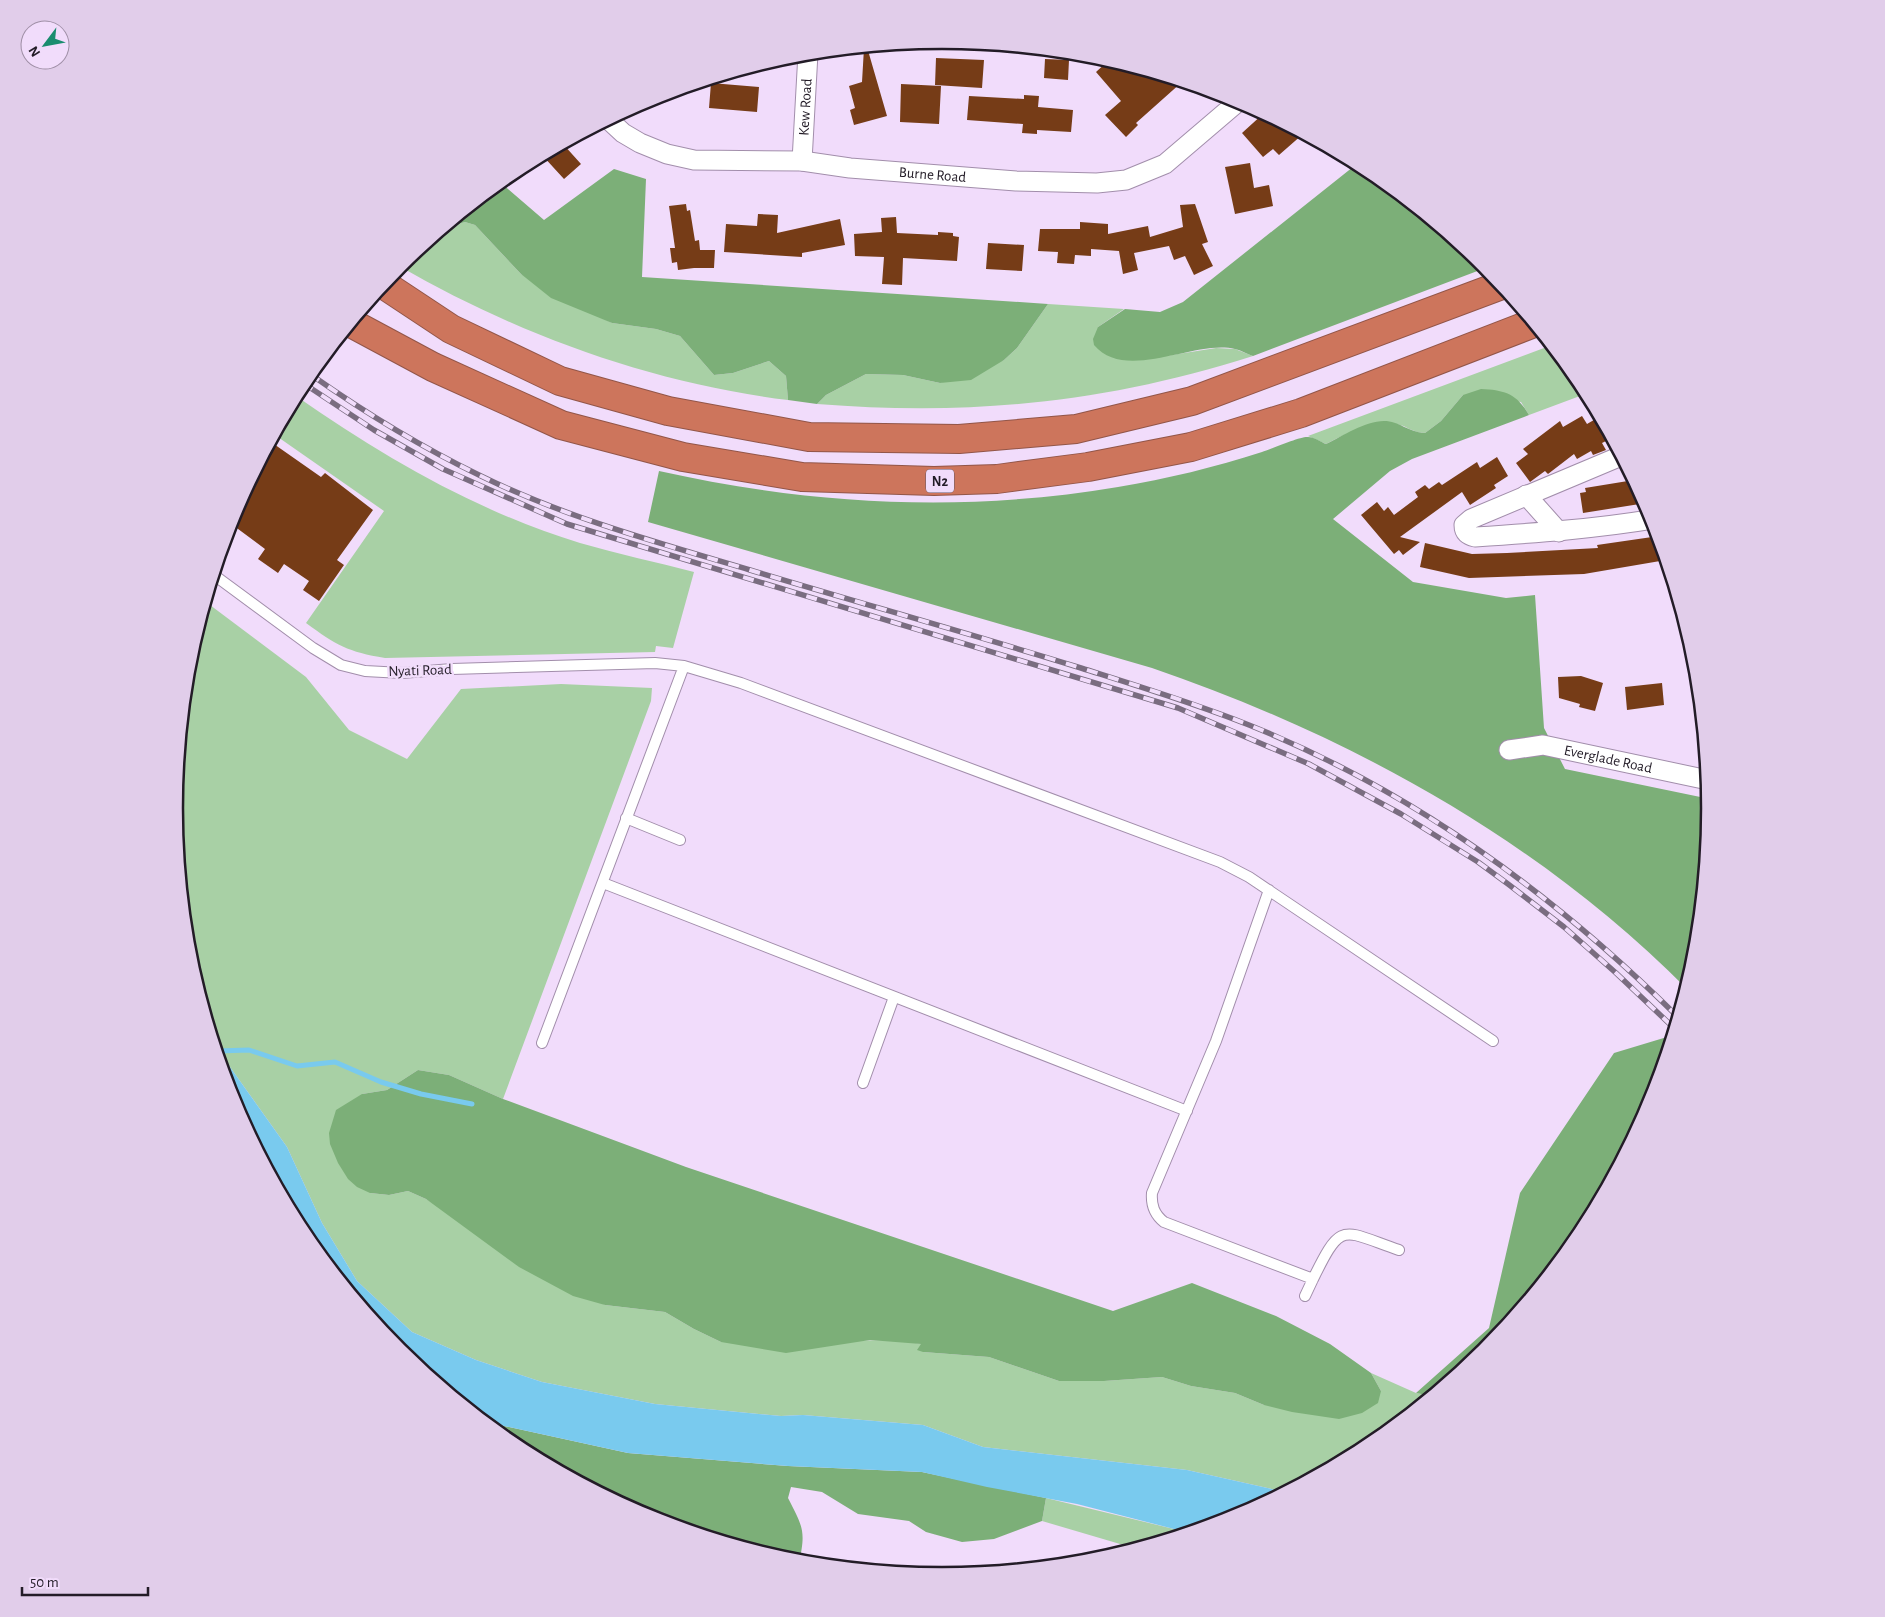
<svg xmlns="http://www.w3.org/2000/svg" width="1885" height="1617" viewBox="0 0 1885 1617" font-family="'Alegreya Sans',sans-serif">
<style>
.green{fill:#a8d0a5}
.forest{fill:#7caf78}
.water{fill:#79caee}
.lines{fill:none;stroke-linecap:round;stroke-linejoin:round}
.stream{stroke:#79caee;stroke-width:5}
.building{fill:#763c17}
.service-casing{stroke:#a28eab;stroke-width:12}
.minor-casing{stroke:#a28eab;stroke-width:21}
.motorway-casing{stroke:#925649;stroke-width:30}
.service{stroke:#fff;stroke-width:10}
.minor{stroke:#fff;stroke-width:19}
.motorway{stroke:#cd755c;stroke-width:28}
.rail-casing{stroke:#7a6d80;stroke-width:5.5}
.rail{stroke:#f1dcfb;stroke-width:4;stroke-dasharray:11;stroke-linecap:butt}
.labels{text-anchor:middle;stroke-width:5;stroke-linejoin:round;paint-order:stroke}
.shield{fill:#f1dcfb;stroke:#615667;stroke-width:1}
.shield-label{font-size:14px;font-weight:bold;fill:#231c27}
.street-label{font-size:15px;fill:#231c27;stroke:#f1dcfb}
.rim{fill:none;stroke:#231c27;stroke-width:2.5}
</style>
<rect width="100%" height="100%" fill="#f1dcfb"/>
<!-- green -->
<path class="green" d="M465,222L475,225L521,274L612,323L656,329L680,336L714,375L733,373L769,361L786,376L788,400C650,383 519,335 399,266L445,228Z
M1048,304L1124,309L1098,327L1140,360L1216,348L1235,349L1253,356C1105,403 972,416 817,404L826,395L866,374L903,375L940,383L1004,360L1017,348Z
M1552,345L1582,382L1588,393L1529,415L1521,402L1463,395L1441,421L1425,433C1410,432 1408,426 1396,424C1375,419 1344,435 1326,444L1308,436Z
M296,396C385,458 476,511 580,543C618,554 656,562 694,572L673,648L656,646L655,652L385,658C348,652 336,645 306,623L384,511L275,435Z
M206,602L306,677L349,730L407,759L461,689L561,684L652,688L651,701L503,1099L449,1075L418,1070L387,1090L362,1094L370,1193L389,1195L408,1191L426,1199L605,1305L665,1312L694,1329L721,1342L896,1340L922,1344L923,1352L989,1357L1059,1381H1104L1162,1377L1191,1386L1235,1393L1264,1405L1381,1391L1371,1373L1416,1393L1432,1396L1369,1448L1285,1492L1187,1470L983,1447L923,1425L803,1415L781,1416L655,1404L542,1382L476,1360L412,1332L357,1281L322,1223L287,1147L215,1046L189,958L174,808L189,658Z
M1046,1498L1174,1529L1194,1532L1137,1549L1042,1521Z"/>
<!-- forest -->
<path class="forest" d="M1358,163L1370,170L1488,267L1253,356C1247,354 1241,350 1235,349C1195,339 1126,383 1094,345L1093,339L1098,327L1125,309L1160,312L1183,302Z
M614,169L646,179L642,277L1048,304L1017,348L1004,360L971,380L940,383L903,375L866,374L826,395L817,404L788,400L786,376L769,361L733,373L714,375L680,336L656,329L612,323L551,298L521,274L475,225L465,222L445,228L500,182L544,220Z
M1481,389C1505,390 1517,394 1529,415L1412,459L1390,471L1333,519L1413,582L1506,598L1535,595L1544,728L1565,769L1710,799L1711,809L1696,959L1687,989C1538,839 1350,736 1152,668L648,522L659,471C811,505 964,513 1118,487C1167,479 1215,467 1262,452C1271,449 1301,436 1308,437C1314,437 1321,442 1326,444C1343,436 1365,421 1384,421C1399,421 1408,432 1425,433L1441,421L1463,395Z
M1667,1037L1671,1041L1652,1103L1581,1236L1486,1352L1432,1396L1416,1393L1489,1328L1520,1193L1614,1053Z
M418,1070L449,1075L503,1099L686,1167L1113,1311L1192,1283L1276,1316L1330,1344L1371,1373L1381,1391L1378,1403L1362,1413L1339,1419L1292,1412L1264,1405L1235,1393L1191,1386L1162,1377L1104,1381H1059L989,1357L923,1352L917,1350L921,1344L870,1340L786,1353L721,1342L694,1329L665,1312L605,1305L573,1296L519,1267L426,1199L408,1191L389,1195L370,1193L357,1187L348,1179L338,1163L330,1144L329,1133L336,1110L362,1094L387,1090Z
M479,1418L495,1424L628,1453L788,1466L922,1472L1046,1498L1042,1521L994,1539L962,1542L926,1532L909,1521L858,1514L822,1492L791,1487L788,1498C803,1527 806,1531 799,1563L792,1562L648,1518L515,1447Z"/>
<!-- water -->
<path class="water" d="M215,1046L287,1147L322,1223L357,1281L412,1332L476,1360L542,1382L655,1404L781,1416L803,1415L923,1425L983,1447L1187,1470L1285,1492L1236,1519L1194,1532L1174,1529L1077,1504L987,1487L922,1472L788,1466L628,1453L495,1424L479,1417L399,1352L303,1235L232,1102Z"/>
<g class="lines">
<!-- stream -->
<path class="stream" d="M217,1051L249,1050L297,1066L335,1062L381,1082L421,1094L472,1104"/>
</g>
<!-- building -->
<path class="building" d="M867,47L887,116L854,125L850,110L855,108L849,86L862,82L864,48Z
M936,58L984,60L982,88L935,85Z
M1045,59L1069,60L1068,80L1044,78Z
M1109,60L1182,82L1136,123L1138,125L1126,137L1105,115L1121,101L1096,72Z
M711,83L759,87L757,112L709,108Z
M901,84L941,86L939,124L900,122Z
M1024,95L1039,96L1038,107L1073,110L1071,132L1037,130V134L1022,133L1023,124L967,120L969,96L1024,99Z
M1264,113L1303,134L1279,155L1273,149L1263,157L1242,133Z
M563,144L581,164L564,179L542,155Z
M1250,163L1254,188L1269,185L1273,206L1235,214L1225,167Z
M686,204L687,211L690,210L695,241L699,240L700,250H715L714,268H694L678,270L677,262L672,263L670,248H675L669,206Z
M1195,204L1208,242L1202,244L1213,266L1194,275L1185,256L1174,260L1169,246L1134,253L1138,270L1123,274L1119,251L1091,249V256L1075,255L1074,264L1057,263L1058,252L1038,251L1040,229H1080V222L1108,224V234L1148,226L1150,237L1183,227L1180,205Z
M758,214L778,215L777,233L840,219L845,245L802,253V257L724,252L726,224L757,226Z
M896,217L897,233L938,235V232L953,233V236L959,237L957,261L903,258L902,285L882,284L884,257L855,256L854,234L882,232L881,218Z
M988,243L1024,245L1022,271L986,269Z
M1582,416L1587,424L1599,417L1603,422L1612,438L1602,443L1606,450L1593,455L1591,451L1577,459L1574,454L1548,474L1545,471L1530,482L1516,463L1528,454L1523,449L1560,421L1563,427Z
M271,442L321,477L325,473L373,510L337,560L344,565L319,601L303,590L309,581L284,564L278,573L258,559L265,549L230,523Z
M1497,457L1508,476L1494,485L1496,488L1470,505L1462,492L1400,537L1420,542L1403,555L1399,550L1394,554L1361,515L1377,502L1384,511L1388,507L1394,515L1418,497L1415,492L1425,485L1429,489L1439,482L1442,485L1477,462L1480,468Z
M1634,480L1646,503L1583,513L1580,493L1586,492L1585,488Z
M1659,536L1666,560L1584,574L1469,578L1420,567L1425,543L1472,554L1507,553L1598,548L1597,545Z
M1581,676L1603,683L1595,711L1579,707L1580,704L1559,698L1558,677Z
M1662,683L1664,705L1627,710L1625,687Z"/>
<g class="lines">
<!-- service casing -->
<g class="service-casing">
<path id="service" d="M214,575L313,648L341,665L365,671L402,673L452,669L655,663L684,666L741,683L1220,862L1249,877L1493,1041
M626,818L680,840
M603,883L1187,1111
M1269,890L1216,1041L1152,1193C1151,1205 1154,1214 1164,1222L1313,1279C1342,1220 1341,1230 1399,1250
M542,1043L684,666
M863,1083L894,997
M1305,1296L1313,1279"/>
</g>
<!-- minor casing -->
<g class="minor-casing">
<g id="minor">
<path id="s1" d="M609,120L623,133L640,143L667,154L694,160L802,161L850,168L1016,181L1097,183L1126,180L1165,164L1240,100"/>
<path id="s2" d="M802,161L808,53"/>
<path d="M1621,456L1471,519L1464,525C1464,533 1468,535 1475,537C1535,533 1594,529 1654,519"/>
<path d="M1526,495L1559,532"/>
<path id="s3" d="M1509,750L1543,745L1708,780"/>
</g>
</g>
<!-- motorway casing -->
<g class="motorway-casing">
<path id="motorway" d="M383,284L451,329L560,381L668,411L809,437L959,439L1076,429L1192,401L1502,285
M351,323L433,367L561,425L683,457L802,477L934,481L997,479L1088,467L1191,447L1301,413L1534,323"/>
</g>
<!-- service -->
<use href="#service" class="service"/>
<!-- minor -->
<use href="#minor" class="minor"/>
<!-- motorway -->
<use href="#motorway" class="motorway"/>
<!-- rail casing -->
<g class="rail-casing">
<path id="rail" d="M310,374C364,412 421,447 481,476C567,518 659,543 750,570C860,603 971,634 1081,668C1138,686 1194,703 1249,725C1411,790 1555,895 1678,1017
M303,383L374,430L443,469L567,524L1178,708L1309,764L1401,814L1478,862L1508,884L1564,927L1616,973L1675,1029"/>
</g>
<!-- rail -->
<use href="#rail" class="rail"/>
</g>
<g class="labels">
<!-- shield labels -->
<rect class="shield" x="926" y="469.5" width="28" height="23" rx="4"/>
<g class="shield-label">
<text x="940" y="486">N2</text>
</g>
<!-- street labels -->
<g class="street-label">
<text dy="5" stroke="none"><textPath href="#s2" startOffset="54">Kew Road</textPath></text>
<text dy="5" stroke="none"><textPath href="#s1" startOffset="335">Burne Road</textPath></text>
<text transform="translate(420 670) rotate(-2)" y="5">Nyati Road</text>
<text dy="5" stroke="none"><textPath href="#s3" startOffset="101">Everglade Road</textPath></text>
</g>
</g>
<!-- crop -->
<path d="M0 0H1885V1617H0ZM183 808a759 759 0 1 1 1518 0a759 759 0 1 1-1518 0Z" fill="#e1cdea" fill-rule="evenodd"/>
<path class="rim" d="M183 808a759 759 0 1 1 1518 0a759 759 0 1 1-1518 0Z"/>
<!-- north arrow -->
<g transform="translate(45 45) rotate(238)"><circle r="24" fill="#f1dcfb" stroke="#9f8fa6"/>
<path d="M0-4L9 19L0 12L-9 19Z" fill="#1a8d6f"/>
<text y="-8" font-size="14" font-weight="bold" text-anchor="middle" fill="#231c27">N</text>
</g>
<!-- scale -->
<path d="M22 1587v8h126v-8" fill="none" stroke="#231c27" stroke-width="2.5"/>
<text x="30" y="1587" font-size="15" fill="#231c27" stroke="#f1dcfb" stroke-width="4" paint-order="stroke">50 m</text>
</svg>
